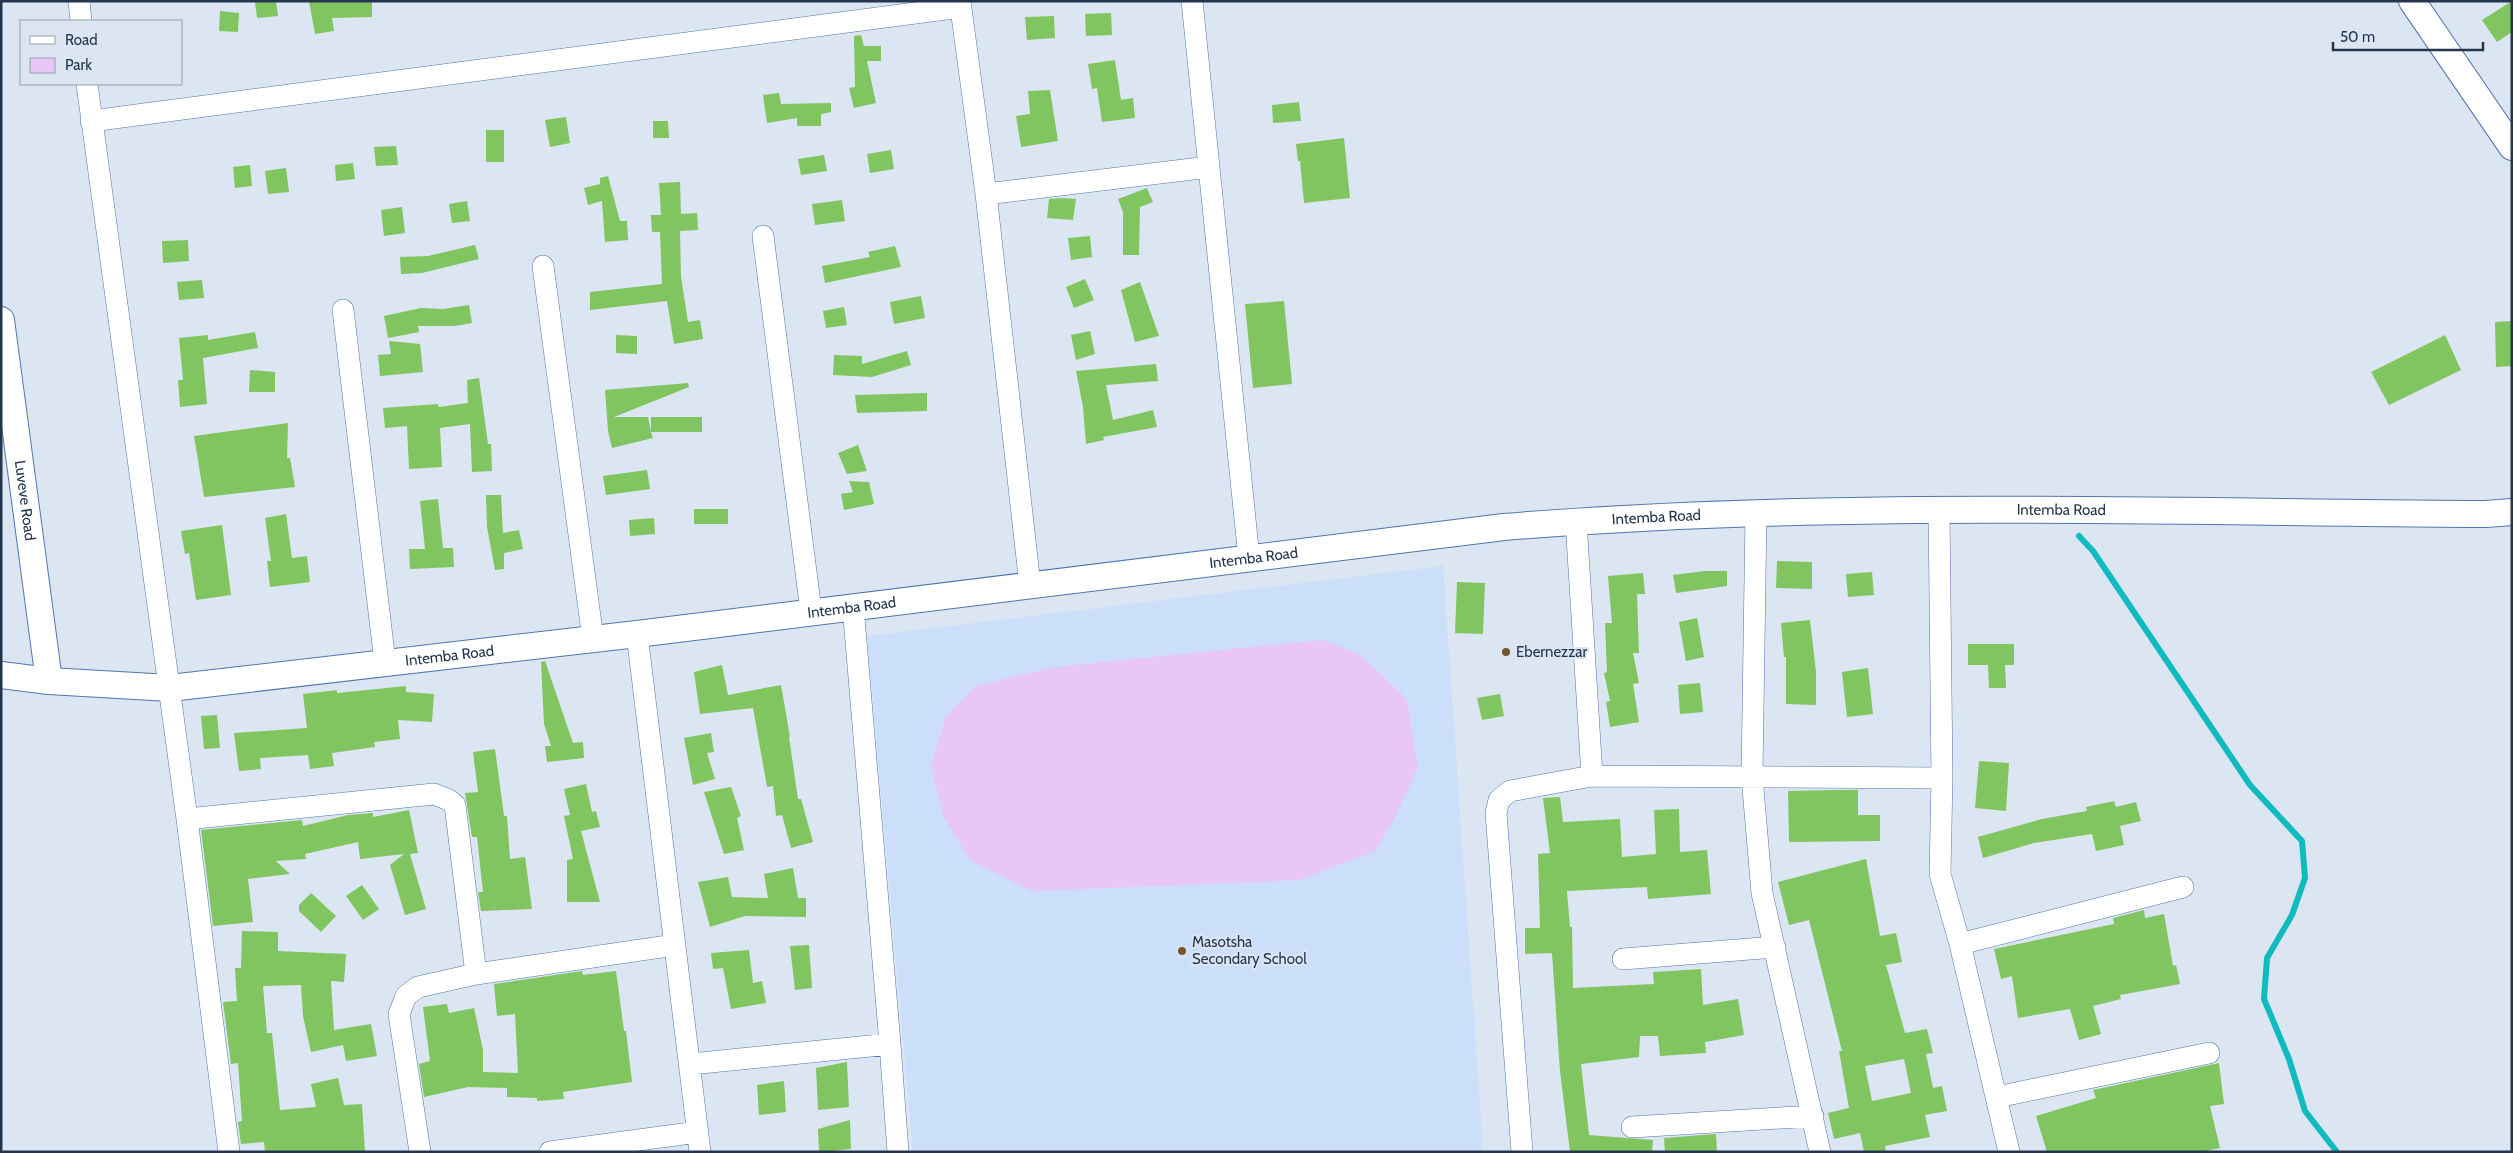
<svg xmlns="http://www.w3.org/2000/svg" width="2513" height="1153" viewBox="0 0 2513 1153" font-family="Cabin,sans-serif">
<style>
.built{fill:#cbdefa}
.green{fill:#e8c6f5}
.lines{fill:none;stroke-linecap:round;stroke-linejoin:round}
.stream{stroke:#0fbbbe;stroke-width:6}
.building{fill:#80c560;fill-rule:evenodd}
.minor-casing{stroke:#4e77af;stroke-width:22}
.tertiary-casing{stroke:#4e77af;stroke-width:28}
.minor{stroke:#fff;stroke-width:21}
.tertiary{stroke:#fff;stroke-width:26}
.poi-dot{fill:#735629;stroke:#dce5f2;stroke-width:2}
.labels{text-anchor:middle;stroke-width:4;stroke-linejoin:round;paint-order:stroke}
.street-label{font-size:15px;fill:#24364e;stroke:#dce5f2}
.poi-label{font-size:15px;fill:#24364e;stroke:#dce5f2;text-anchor:start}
</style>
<rect width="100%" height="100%" fill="#dce5f2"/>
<!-- built -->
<path class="built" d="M1443,566L1483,1152H913L867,636Z"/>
<!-- green -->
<path class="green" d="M1323,640L1360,655L1407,699L1418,768L1393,821L1375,851L1300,880L1032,891L970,860L944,817L931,766L946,716L976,686L1054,667Z"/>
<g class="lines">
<!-- stream -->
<path class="stream" d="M2079,536L2093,551L2250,785L2302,841L2305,878L2292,915L2267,958L2264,999L2289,1059L2305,1111L2337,1152"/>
</g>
<!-- building -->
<path class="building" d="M276,1L278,16L257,18L255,2Z
M309,1H372V17L332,18L334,31L315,34Z
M2512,1V32L2497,42L2482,20Z
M220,11L239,13L238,32L219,31Z
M1111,13L1112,35L1086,36L1085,14Z
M1054,16L1055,38L1027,40L1025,17Z
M861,35L864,46H881V61H867L876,103L854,108L849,88L855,87L854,36Z
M1115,60L1121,100L1133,98L1135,118L1102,122L1097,88L1092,89L1088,64Z
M1050,90L1058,141L1021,147L1016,116L1030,114L1028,91Z
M779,93L781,104L831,103V112L821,114V126H797V118L767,123L763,95Z
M1299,102L1301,121L1273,123L1272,105Z
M566,117L570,143L550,147L545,120Z
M653,121H668L669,138H653Z
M486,130H504V162H486Z
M1344,138L1350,198L1304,203L1300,161H1298L1296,144Z
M396,146L398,165L376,166L374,147Z
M891,150L894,169L870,173L867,154Z
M824,155L827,171L801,175L798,159Z
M353,163L355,179L336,181L335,165Z
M250,165L252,186L235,188L233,167Z
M286,168L289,192L268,194L265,171Z
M608,176L620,221H627L628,240L605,242L602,201L588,205L584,188L600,184V178Z
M680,182L681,214L697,213L698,230L680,231L681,277L688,322L700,320L703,339L674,344L667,301L590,310V292L662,284L660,232H652L651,215H661L659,183Z
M1147,188L1153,202L1140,207L1139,255H1123V212L1118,199Z
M1061,198L1076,199L1073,220L1047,218L1049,199Z
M842,200L845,221L815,225L812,204Z
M467,201L470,221L452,223L449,204Z
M402,207L405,233L384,236L381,210Z
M1090,236L1092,257L1071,260L1068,238Z
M188,240L189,261L163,263L162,241Z
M475,245L479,259L422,273L401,274L400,257L428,256Z
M895,246L901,267L825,283L822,266L870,257L868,252Z
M1085,279L1094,300L1074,308L1066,287Z
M202,280L204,298L179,300L177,282Z
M1140,282L1159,336L1135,342L1121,290Z
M921,296L925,318L894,324L890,302Z
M1284,301L1292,384L1253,388L1245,304Z
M469,305L472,323L455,326H418L419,332L388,338L384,316L421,308L443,309Z
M844,307L847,325L826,328L823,311Z
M2512,321V366L2496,367L2495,322Z
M1090,331L1095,354L1076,360L1071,335Z
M255,332L258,348L203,358L207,404L180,407L178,380H183L179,338L208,335V340Z
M616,335L637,336V354L616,353Z
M2445,335L2461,370L2389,405L2371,372Z
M389,341L420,344L423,372L380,376L378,355L391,354Z
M907,351L911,365L872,377L833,375L834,355L862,356V364Z
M1156,364L1158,381L1106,385L1113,420L1153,410L1157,427L1103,437L1104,440L1086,444L1083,407L1076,371Z
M250,370L275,372V392H249Z
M479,378L488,444H491L492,471L472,472L470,424L440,428L442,467L409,469L407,426L385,428L383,408L438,404L439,407L468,403L467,380Z
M688,383L689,387L614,417H648L651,431V417H702V432H651L653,438L612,448L608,431L605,390Z
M927,393V411L857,413L855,395Z
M288,423L287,458H290L295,487L204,497L194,436Z
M858,445L867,471L847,474L838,453Z
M647,470L650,489L606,495L603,476Z
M849,481L869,482L874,504L844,510L841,494L853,492Z
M486,495H501L503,533L519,530L523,549L504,553V569L495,570L487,527Z
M438,499L443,548H453L454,567L410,569L409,549H425L420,501Z
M694,509H728V524H694Z
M286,514L292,558L307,556L310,582L270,587L267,561H271L265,518Z
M654,518L655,534L630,536L629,520Z
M222,525L231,595L196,600L189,553L185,554L181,531Z
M1777,561L1812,562V589L1776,588Z
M1705,571H1727V586L1676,593L1673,575Z
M1872,572L1874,595L1848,597L1846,574Z
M1643,573L1645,594H1637L1639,653H1633L1639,683L1633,684L1639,722L1610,727L1606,702L1610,701L1604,673L1607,672L1605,623H1612L1608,576Z
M1457,582L1485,583L1483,634L1455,633Z
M1697,618L1704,657L1686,661L1679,622Z
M1810,620L1816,672V705L1786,704V657H1784L1781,623Z
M1968,644H2014V665H2005L2006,688H1989L1988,665H1968Z
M545,661L573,743L583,742L584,758L547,762L545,746H551L544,724L541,662Z
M722,665L728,695L781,685L790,737H789L798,799H801L813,842L791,848L782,815L776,816L773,786L767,787L753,708L700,714L694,672Z
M1868,668L1873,714L1847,717L1842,672Z
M1700,683L1703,712L1680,714L1678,685Z
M406,686V692L434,694L432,722L398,720L400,739L374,742L375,747L332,753L334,766L310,769L308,755L260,758L261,769L239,771L234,733L307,728L303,694L337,690V693Z
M1500,694L1504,716L1482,720L1477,698Z
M217,715L220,748L204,749L201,716Z
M711,733L714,752L707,753L715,779L693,785L684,738Z
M495,749L504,816H507L510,859L525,857L532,909L481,911L478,892H483L477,837H472L465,793L478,792L473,752Z
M1979,761L2009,763L2006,811L1975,808Z
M586,784L592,812L596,811L600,827L581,831L600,902H567V860L573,859L564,816L570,815L564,789Z
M731,787L741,816L737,818L744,850L724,854L704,792Z
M1836,790H1858V815H1880V841L1789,842L1788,791Z
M1560,797L1563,822L1620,819L1622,857L1656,854L1654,810L1679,809L1680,852L1707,850L1711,894L1648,899L1647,887L1567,891L1570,927H1572L1573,988L1654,984L1653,972L1701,969L1703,1005L1738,999L1744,1035L1705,1042L1706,1053L1660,1056L1658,1036H1640L1639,1057L1581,1064L1589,1135L1653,1140L1652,1152H1570L1560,1071L1552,953L1525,954V928H1540L1538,854L1550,853L1543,798Z
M2114,801L2116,807L2136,802L2141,821L2120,826L2124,845L2096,851L2092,834L2034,843L1983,858L1978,837L2042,819L2087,811L2086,807Z
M409,810L418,853L410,854L426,909L405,915L390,865L404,854L360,859L358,842L305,854L306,859L276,861L290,874L248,879L253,922L213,926L201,830L302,820L303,826L348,815L373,813V817Z
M1866,859L1880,936L1896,933L1902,962L1886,965L1905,1033L1927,1029L1933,1053L1926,1054L1933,1088L1942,1086L1947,1111L1925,1115L1930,1137L1885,1146L1886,1152H1864L1860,1133L1834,1139L1828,1113L1849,1108L1839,1051H1842L1809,920L1789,925L1778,882ZM1904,1059L1911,1093L1872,1101L1865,1066Z
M793,868L798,898H806V917L745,916L710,927L698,882L728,877L732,897L768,898L764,874Z
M362,885L379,909L363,920L346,896Z
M311,893L336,916L321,932L299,911V905Z
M2144,910L2145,918L2164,914L2173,966L2176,965L2180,984L2120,995L2121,999L2093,1006L2101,1034L2079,1040L2070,1009L2018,1018L2012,976L2001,979L1994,949L2114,924L2113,918Z
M242,931L278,932V951L346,954L344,982L331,981L334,1030L371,1024L377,1056L346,1061L343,1045L311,1052L303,1016L301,985L263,986L267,1033H272L280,1110L316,1107L311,1084L338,1078L344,1105L362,1104L365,1152H265L264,1142L241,1144L238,1122L242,1121L238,1063L231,1064L223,1002L237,1001L235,968H241Z
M809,945L812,988L795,990L790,946Z
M749,950L753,983L762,981L766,1003L731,1009L723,968L713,969L711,953Z
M582,971L583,975L616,971L624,1031H626L632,1082L563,1092L564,1099L537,1101V1098L507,1097V1088L468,1087L424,1097L419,1064L430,1061L423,1007L447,1004L449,1013L474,1008L483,1050V1072L518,1073L515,1014L497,1016L494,984Z
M847,1062L849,1107L818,1110L816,1068Z
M2219,1063L2224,1104L2210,1106L2220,1148L2201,1152H2047L2036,1116L2096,1098L2093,1090Z
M784,1081L786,1112L759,1115L757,1085Z
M850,1120L851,1149L819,1152L818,1129Z
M1716,1134L1717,1152H1665L1664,1138Z"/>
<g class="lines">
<!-- minor casing -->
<g class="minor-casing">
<path id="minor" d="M79,1L81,21
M960,1L986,194L1030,585
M1192,1L1249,558
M87,84L187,819L229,1152
M91,121L961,7
M986,194L1209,167
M763,236L811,611
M543,266L593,639
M343,310L385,662
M1939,510L1942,778L1940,874L1960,944L2009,1152
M1756,513L1752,777L1762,893L1820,1152
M1576,521L1592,776
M637,634L700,1152
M187,819L434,794L449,800L455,805L476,974
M1960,944L2183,887
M1623,959L1775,947
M890,1044L898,1152
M691,1064L890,1044L853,606
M1997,1097L2209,1053
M1632,1127L1813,1116
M420,1152L399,1014L406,996L418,987L476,974L675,945
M550,1152L698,1132
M1522,1152L1496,813L1499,800L1510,791L1592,776L1942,778"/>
</g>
<!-- tertiary casing -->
<g class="tertiary-casing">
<g id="tertiary">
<path d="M2412,1L2512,147"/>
<path id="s1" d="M1,320L49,681"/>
<path id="s2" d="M1,675L49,681L170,688L637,634L1504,527C1830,500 2159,512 2486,514L2512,512"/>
</g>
</g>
<!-- minor -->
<use href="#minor" class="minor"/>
<!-- tertiary -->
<use href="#tertiary" class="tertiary"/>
</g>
<!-- markers -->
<g class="poi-dot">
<circle cx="1506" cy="652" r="5"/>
<circle cx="1182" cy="951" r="5"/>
</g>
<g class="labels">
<!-- street labels -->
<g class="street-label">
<text dy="5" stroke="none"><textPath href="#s1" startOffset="182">Luveve Road</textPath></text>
<text dy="5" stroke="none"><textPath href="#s2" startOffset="2071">Intemba Road</textPath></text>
<text dy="5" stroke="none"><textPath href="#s2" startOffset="1666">Intemba Road</textPath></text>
<text dy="5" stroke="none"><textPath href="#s2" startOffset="1261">Intemba Road</textPath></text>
<text dy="5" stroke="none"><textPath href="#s2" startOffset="856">Intemba Road</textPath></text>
<text dy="5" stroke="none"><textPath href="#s2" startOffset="451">Intemba Road</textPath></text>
</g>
<!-- poi labels -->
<g class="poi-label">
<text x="1516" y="657">Ebernezzar</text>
<text x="1192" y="947">Masotsha<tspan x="1192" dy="17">Secondary School</tspan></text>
</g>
</g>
<!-- border -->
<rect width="2513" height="1153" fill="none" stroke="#24364e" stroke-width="5"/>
<!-- legend -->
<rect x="20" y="20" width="162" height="65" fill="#dce5f2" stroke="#929fb0"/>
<rect x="30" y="36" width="25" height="8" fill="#ffffff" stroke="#929fb0"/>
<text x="65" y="45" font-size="15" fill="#24364e">Road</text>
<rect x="30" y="58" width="25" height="15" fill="#e8c6f5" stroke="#929fb0"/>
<text x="65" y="70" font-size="15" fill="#24364e">Park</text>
<!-- scale -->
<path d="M2333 42v8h150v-8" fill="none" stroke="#24364e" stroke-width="2.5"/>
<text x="2340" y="42" font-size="15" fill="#24364e" stroke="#dce5f2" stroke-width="4" paint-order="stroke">50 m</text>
</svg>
